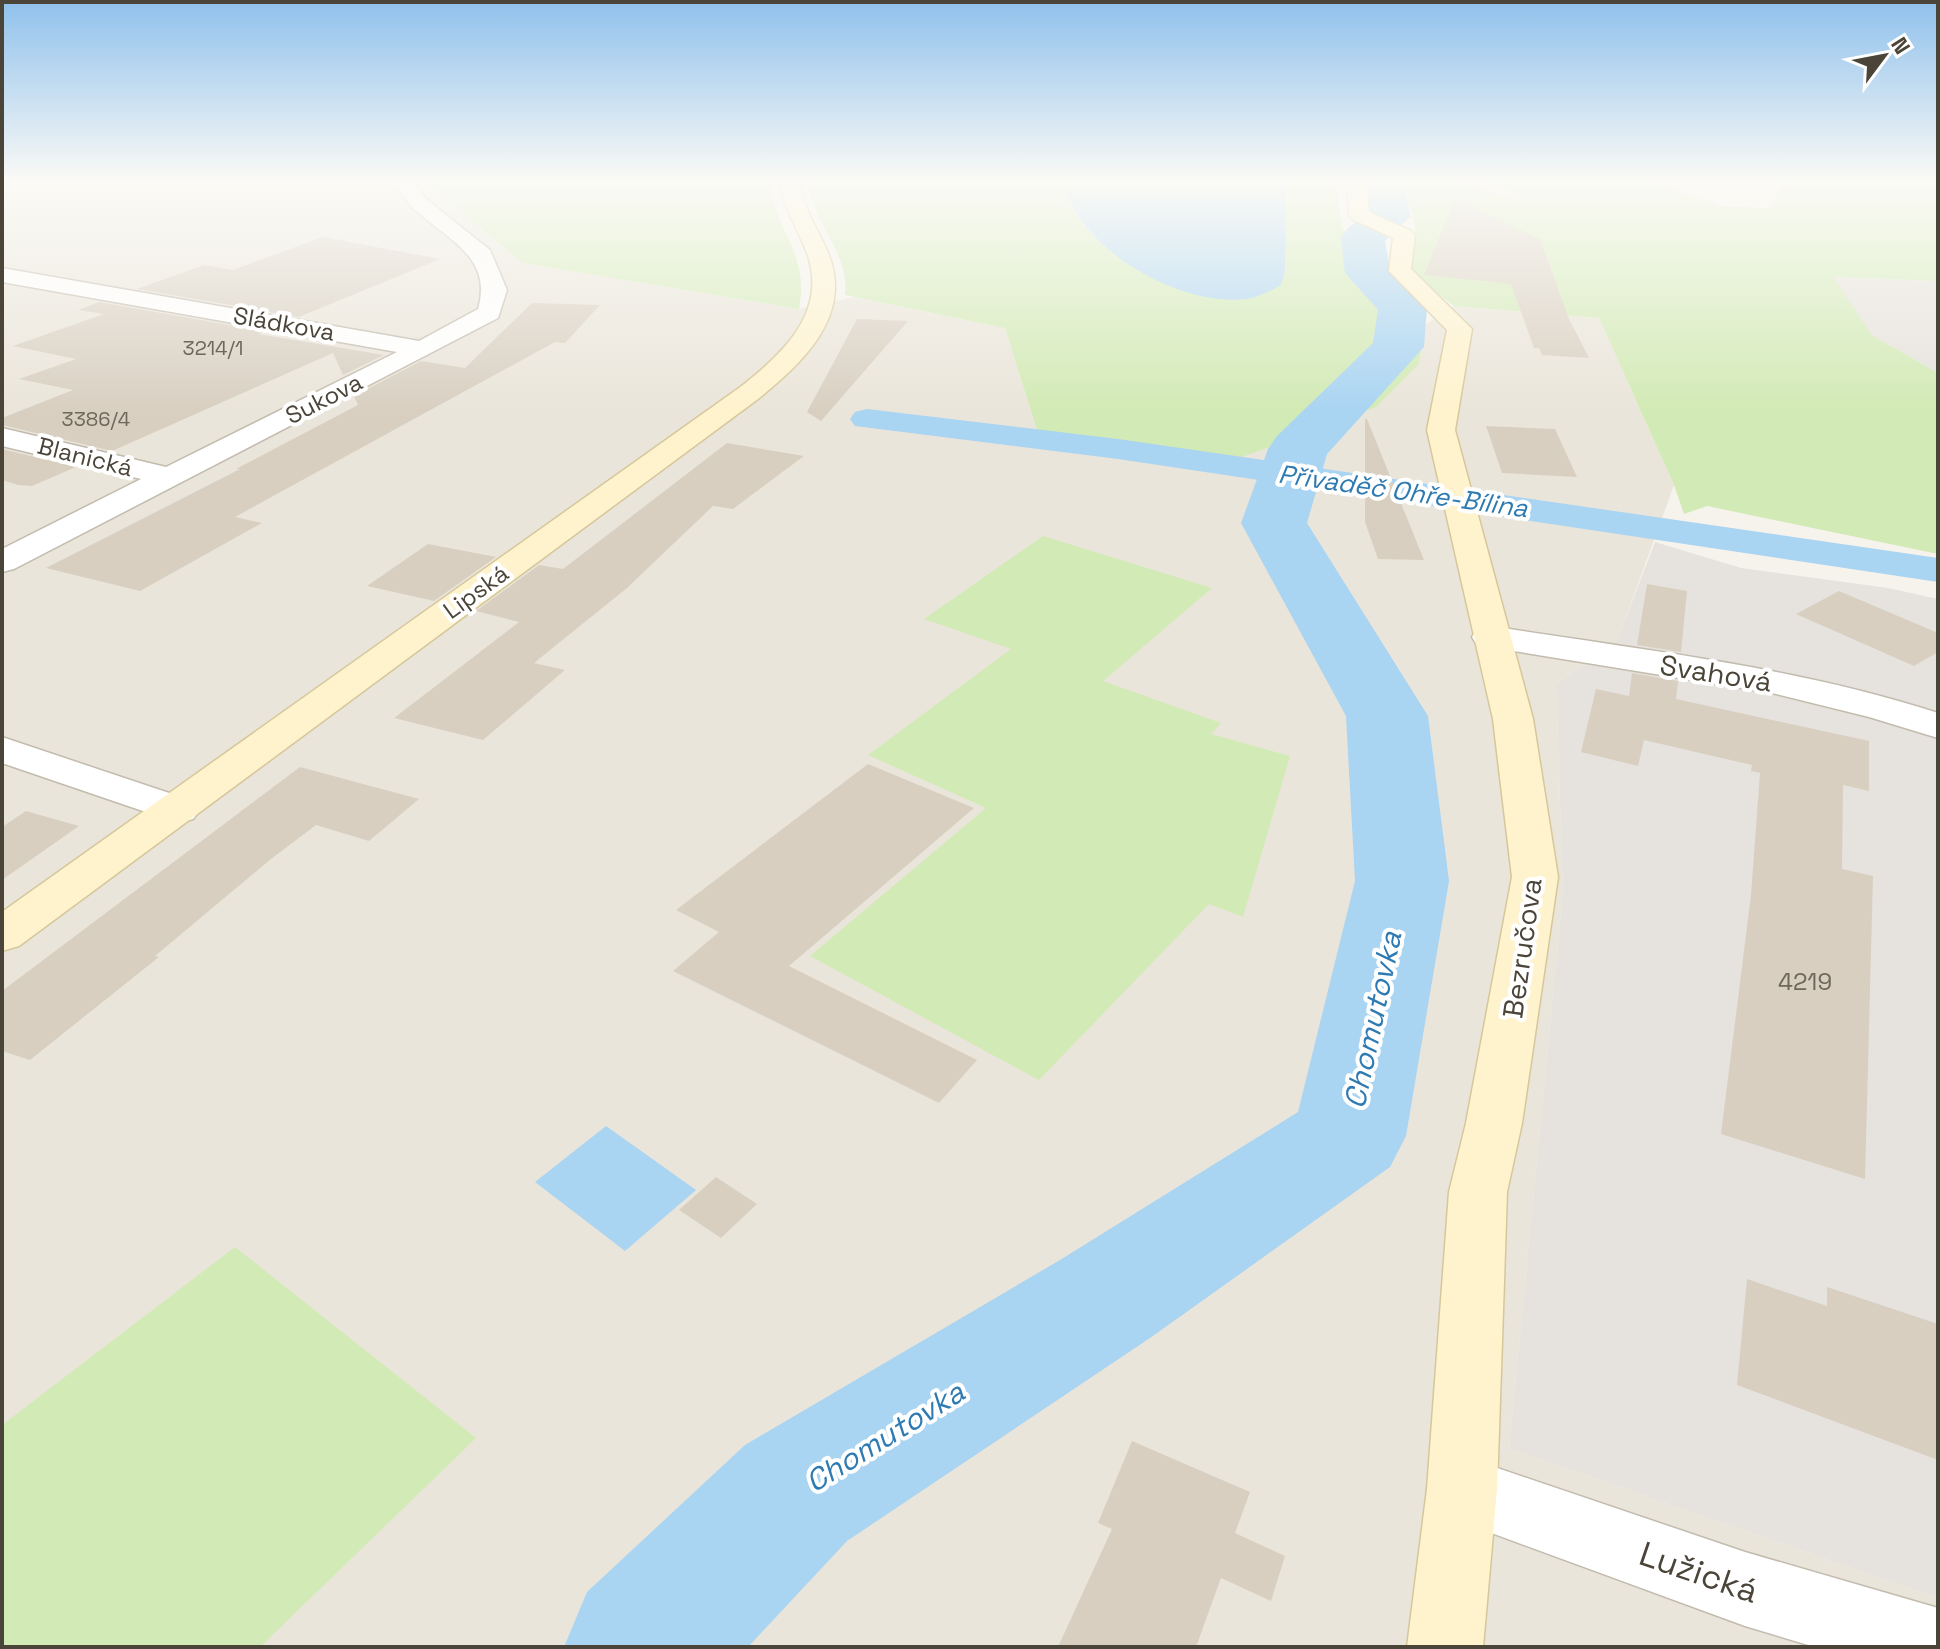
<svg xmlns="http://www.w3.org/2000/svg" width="1940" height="1649" viewBox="0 0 1940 1649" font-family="'Space Grotesk',sans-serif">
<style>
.residential{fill:#eae5da}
.industrial{fill:#e6e2dd}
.green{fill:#d2eab5}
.water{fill:#a9d4f2}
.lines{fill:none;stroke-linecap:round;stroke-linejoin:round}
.canal{fill:#a9d4f2;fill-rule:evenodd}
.river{fill:#a9d4f2;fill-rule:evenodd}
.building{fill:#d8cfc1}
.street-casing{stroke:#c2bbae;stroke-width:3}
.secondary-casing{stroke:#d6c79b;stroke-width:3}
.street{fill:#fff;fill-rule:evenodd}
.secondary{fill:#fff3cd;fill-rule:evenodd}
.labels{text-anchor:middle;stroke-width:8;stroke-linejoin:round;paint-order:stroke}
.far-number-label{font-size:20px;fill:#6e675b}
.far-street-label{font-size:24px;fill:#4b4439;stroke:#fff}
.number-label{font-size:24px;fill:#6e675b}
.far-water-label{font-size:26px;font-style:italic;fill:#2e7ab2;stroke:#fff}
.street-label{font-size:28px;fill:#4b4439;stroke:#fff}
.water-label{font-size:30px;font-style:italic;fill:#2e7ab2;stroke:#fff}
.near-street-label{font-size:34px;fill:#4b4439;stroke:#fff}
</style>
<rect width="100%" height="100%" fill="#f6f3ec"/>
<!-- residential -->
<path class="residential" d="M2,181H425L524,263L799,309L854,297L1005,328L1037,430L1420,357L1425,325L1454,306L1599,318L1674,485L1614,650L1556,683L1563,891L1509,1448L1938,1598V1647H2Z"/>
<!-- industrial -->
<path class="industrial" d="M1832,277L1938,281V373L1872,335Z
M1655,542L1741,568L1888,588L1938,599V1598L1509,1448L1563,891L1556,683L1614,649Z"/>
<!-- green -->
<path class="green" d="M425,181H771C773,232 810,250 799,309L523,263Z
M807,181H1073L1067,195C1085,243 1133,267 1176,289L1285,208L1286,181H1336L1342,228L1425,325L1419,364L1376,407L1242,457L1037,430L1005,328L845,295C850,253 812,222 807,181Z
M1396,181H1450L1527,202L1491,181H1651L1720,206L1771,208L1783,181H1938V281L1833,277L1872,335L1938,373V554L1707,506L1684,514L1674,485L1599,318L1454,306L1410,272C1418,233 1419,215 1396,181Z
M1043,536L1212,588L1103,681L1221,723L1211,734L1290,756L1243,917L1209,904L1039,1080L810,956L986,808L868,755L1011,649L924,619Z
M235,1247L476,1438L260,1647H2V1425Z"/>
<!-- water -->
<path class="water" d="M1073,181H1286L1285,271L1281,285C1270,291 1259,297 1247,299C1183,307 1090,255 1067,195Z
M606,1126L696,1190L625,1251L535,1182Z"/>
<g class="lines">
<!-- canal -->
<path class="canal" d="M867,409L1118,439L1938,558V582L1118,459L855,426L850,419L855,412Z"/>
<!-- river -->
<path class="river" d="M1363,181H1402L1411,216L1385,241L1390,269L1427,307L1424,347L1327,454L1307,523L1428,716L1449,881L1406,1136L1390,1167L1150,1338L847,1541L748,1647H564L587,1592L745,1445L1060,1260L1298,1112L1355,881L1346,716L1241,523L1268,449L1277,436L1373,343L1378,310L1345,273L1341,237L1348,228L1369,212Z"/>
</g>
<!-- building -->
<path class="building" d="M1455,199L1540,239L1569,319L1589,358L1542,355L1539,348H1534L1511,284L1424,275Z
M323,237L440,259L299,317L137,289L204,265L233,270Z
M99,302L263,331L258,334L384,355L343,375L333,353L112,451L2,425V418L73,390L19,379L76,359L13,346L104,314L78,310Z
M532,303L600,305L565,343L555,342L235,517L262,523L140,591L46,568L240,469H236L358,405L354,396L421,361L465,368Z
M857,319L908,321L821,421L807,412Z
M1365,419H1367L1424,560L1378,559L1365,522Z
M1486,426L1555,429L1577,477L1502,473Z
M727,443L804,456L733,509L713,506L627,588L534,663L565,670L483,740L394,718L519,622L476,611L539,565L563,569Z
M2,449L76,467L32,486L18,485L2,480Z
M428,544L496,557L434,601L367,586Z
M1647,584L1687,591L1681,652L1637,645Z
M1839,591L1938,633V652L1914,666L1796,614Z
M1632,673L1678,681L1676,699L1869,741V791L1843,785L1842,869L1873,876L1865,1179L1721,1134L1751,895L1760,773L1751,771L1752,765L1644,740L1638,766L1581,752L1596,689L1629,696Z
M868,764L974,808L789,966L977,1060L939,1103L673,971L719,932L676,910Z
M300,767L419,799L369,841L316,825L271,859L155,956L159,957L30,1060L2,1051V991Z
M26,811L79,826L2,880V827Z
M716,1177L757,1204L721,1238L679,1210Z
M1747,1279L1827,1306V1287L1938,1324V1460L1737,1385Z
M1132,1441L1250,1492L1235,1533L1285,1556L1271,1601L1221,1578L1196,1647H1058L1112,1529L1098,1523Z"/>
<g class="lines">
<!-- street casing -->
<g class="street-casing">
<path id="street" d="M391,181H413L426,199L490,250L507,290L498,318L14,569L2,572V549L141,479L2,446V428L166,467L397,352L2,282V268L419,341L478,309C493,257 448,240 415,210C406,201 400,190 391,181Z
M1490,626C1641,650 1792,666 1938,713V738L1869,717L1772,693L1477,645L1472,637L1477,629Z
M2,737L193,801L200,810L193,819L178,823L2,763Z
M1462,1456L1745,1552L1938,1608V1647H1815L1745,1626L1437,1513L1427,1489L1437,1465Z"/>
</g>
<!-- secondary casing -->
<g class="secondary-casing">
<path id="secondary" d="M780,181H799C803,209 819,230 829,255C853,317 801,364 758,399L19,946L2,951V912L739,388C780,356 827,315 808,256C799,230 783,209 780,181Z
M1347,181H1366L1369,212L1411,231L1415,235L1411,269L1472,329L1455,430L1533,719L1558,877L1522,1123L1507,1192L1497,1489L1483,1647H1407L1427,1489L1449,1192L1466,1123L1512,877L1493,719L1427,430L1447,330L1389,271L1393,238L1352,219L1349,215Z"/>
</g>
<!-- street -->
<use href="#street" class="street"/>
<!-- secondary -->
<use href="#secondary" class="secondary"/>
</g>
<!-- sky -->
<linearGradient id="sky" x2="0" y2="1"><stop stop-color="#8fc1ec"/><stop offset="0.44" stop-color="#fbfaf6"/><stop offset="1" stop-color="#fbfaf6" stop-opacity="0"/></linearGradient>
<rect width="1940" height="412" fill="url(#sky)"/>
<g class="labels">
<!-- far-number labels -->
<g class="far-number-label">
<text x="213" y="355">3214/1</text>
<text x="96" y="426">3386/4</text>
</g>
<!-- far-street labels -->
<g class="far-street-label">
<text transform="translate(284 324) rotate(10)" y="8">Sládkova</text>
<text transform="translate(324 399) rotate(-27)" y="8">Sukova</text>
<text transform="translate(85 457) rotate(14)" y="8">Blanická</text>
<text transform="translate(476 592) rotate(-36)" y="8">Lipská</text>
</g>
<!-- number labels -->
<g class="number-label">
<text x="1805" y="990">4219</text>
</g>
<!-- far-water labels -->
<g class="far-water-label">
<text transform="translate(1403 491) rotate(8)" y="9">Přivaděč Ohře-Bílina</text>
</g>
<!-- street labels -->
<g class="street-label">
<text transform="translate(1716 673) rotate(9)" y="10">Svahová</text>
<text transform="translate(1522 948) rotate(-82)" y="10">Bezručova</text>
</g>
<!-- water labels -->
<g class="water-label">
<text transform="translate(1373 1020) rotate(-78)" y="10">Chomutovka</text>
<text transform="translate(885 1437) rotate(-32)" y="10">Chomutovka</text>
</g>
<!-- near-street labels -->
<g class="near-street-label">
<text transform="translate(1699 1572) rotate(19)" y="12">Lužická</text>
</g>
</g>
<!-- border -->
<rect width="1940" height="1649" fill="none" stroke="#4b4439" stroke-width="8"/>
<!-- north arrow -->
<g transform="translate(1884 56) rotate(58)" stroke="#ffffff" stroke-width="6" paint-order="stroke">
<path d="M0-6L14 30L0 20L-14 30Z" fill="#4b4439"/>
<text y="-12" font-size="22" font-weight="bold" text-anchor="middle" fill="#4b4439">N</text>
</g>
</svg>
